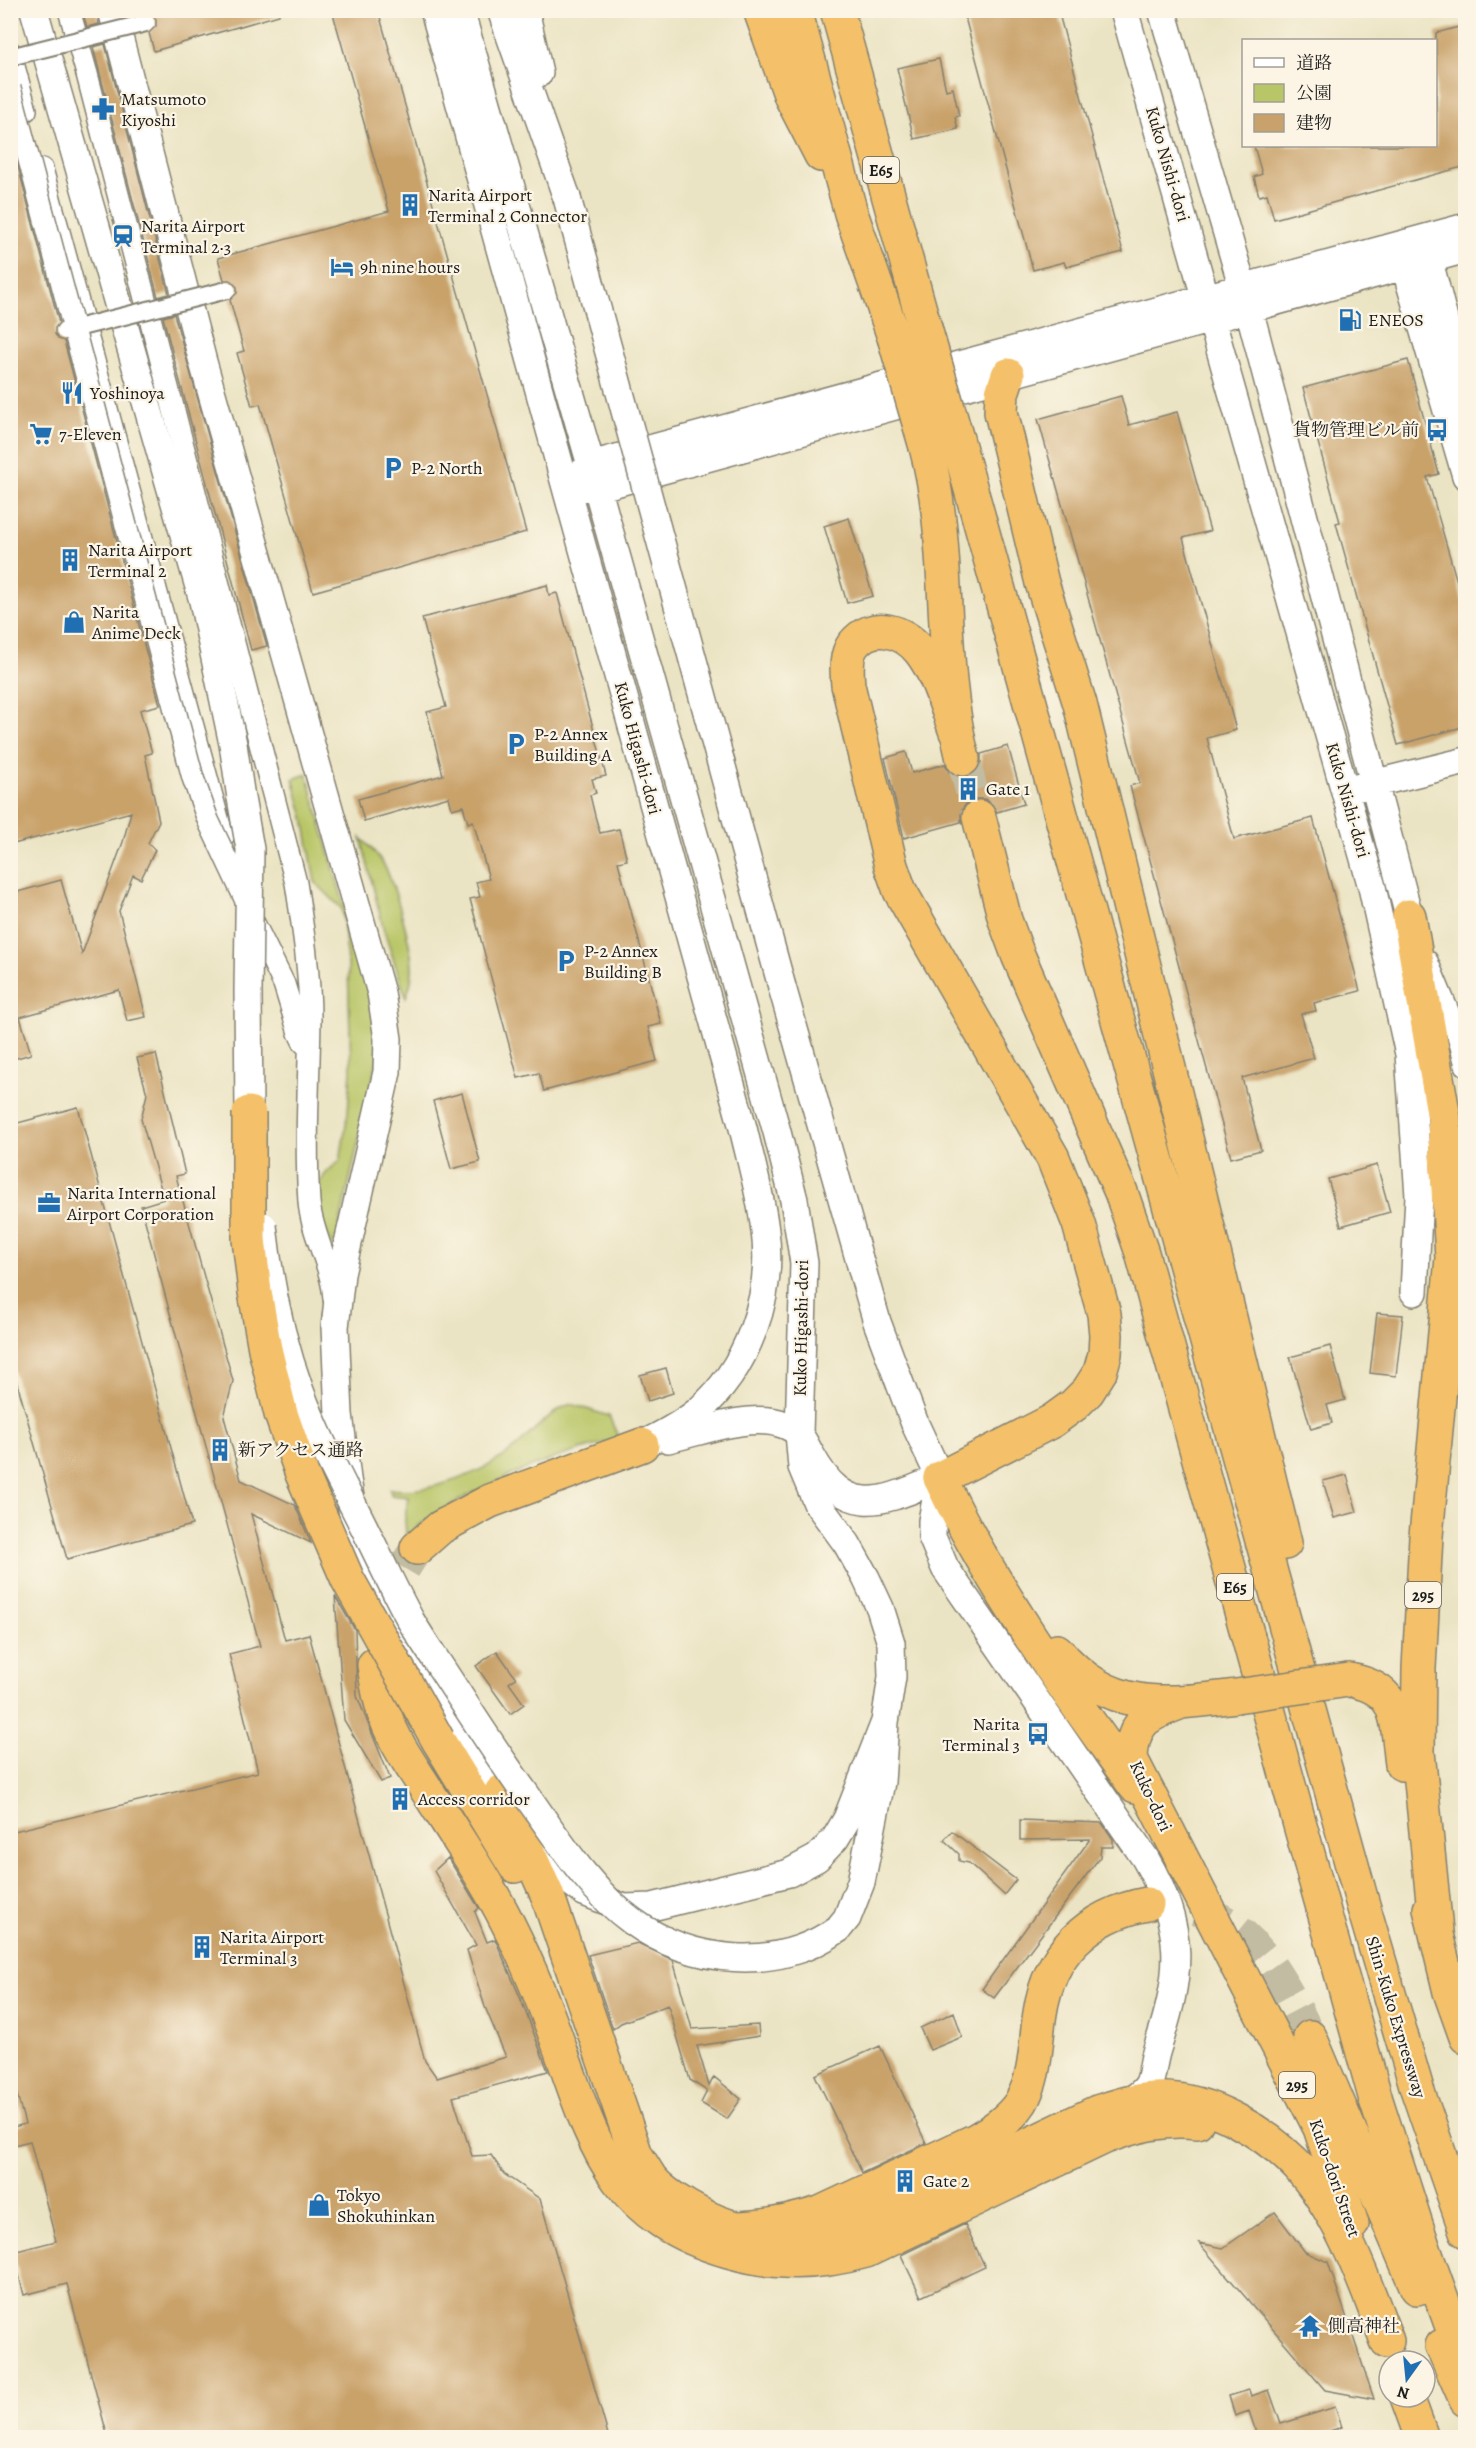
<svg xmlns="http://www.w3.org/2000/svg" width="1476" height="2448" viewBox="0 0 1476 2448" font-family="Alegreya,'Noto Serif JP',serif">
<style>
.green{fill:#b9c668;stroke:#6a7142;stroke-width:1.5}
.building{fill:#c9a26b}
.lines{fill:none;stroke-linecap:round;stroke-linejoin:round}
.trunk-tunnel{stroke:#c2bca2;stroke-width:33;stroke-dasharray:33 16;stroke-linecap:butt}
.motorway-tunnel{stroke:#c2bca2;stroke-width:33;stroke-dasharray:33 16;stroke-linecap:butt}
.minor-casing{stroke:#848070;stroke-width:24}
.tertiary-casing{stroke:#848070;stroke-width:30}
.trunk-casing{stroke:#848070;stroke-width:36}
.motorway-casing{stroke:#848070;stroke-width:36}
.minor{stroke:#fff;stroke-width:21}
.tertiary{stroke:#fff;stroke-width:27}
.trunk{stroke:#f4c16a;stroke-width:33}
.motorway{stroke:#f4c16a;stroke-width:33}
.pedestrian-bridge-casing{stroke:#848070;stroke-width:20;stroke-linecap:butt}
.minor-bridge-casing{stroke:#848070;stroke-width:24;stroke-linecap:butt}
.tertiary-bridge-casing{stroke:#848070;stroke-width:30;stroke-linecap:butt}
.trunk-bridge-casing{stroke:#848070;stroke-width:36;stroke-linecap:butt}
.motorway-bridge-casing{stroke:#848070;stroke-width:36;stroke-linecap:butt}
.pedestrian-bridge{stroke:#fff;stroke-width:16}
.minor-bridge{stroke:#fff;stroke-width:21}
.tertiary-bridge{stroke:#fff;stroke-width:27}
.trunk-bridge{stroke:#f4c16a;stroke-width:33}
.motorway-bridge{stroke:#f4c16a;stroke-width:33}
.labels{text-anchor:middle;stroke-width:4.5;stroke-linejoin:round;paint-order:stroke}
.shield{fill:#fcf5e5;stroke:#5f5d58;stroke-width:1.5}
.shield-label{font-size:16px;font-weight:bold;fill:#1c1c1c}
.poi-label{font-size:18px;fill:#1c1c1c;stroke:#fcf5e5;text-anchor:start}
.street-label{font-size:18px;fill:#1c1c1c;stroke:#fcf5e5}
</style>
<rect width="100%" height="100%" fill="#fcf5e5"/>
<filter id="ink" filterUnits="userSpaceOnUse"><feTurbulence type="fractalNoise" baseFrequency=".0167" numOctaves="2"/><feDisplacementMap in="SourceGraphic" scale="12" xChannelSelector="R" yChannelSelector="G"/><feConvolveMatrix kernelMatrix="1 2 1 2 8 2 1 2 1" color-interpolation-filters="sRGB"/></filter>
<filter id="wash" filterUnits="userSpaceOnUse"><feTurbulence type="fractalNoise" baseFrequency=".008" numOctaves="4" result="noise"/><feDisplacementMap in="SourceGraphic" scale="24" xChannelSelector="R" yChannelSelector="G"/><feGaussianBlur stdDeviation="1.35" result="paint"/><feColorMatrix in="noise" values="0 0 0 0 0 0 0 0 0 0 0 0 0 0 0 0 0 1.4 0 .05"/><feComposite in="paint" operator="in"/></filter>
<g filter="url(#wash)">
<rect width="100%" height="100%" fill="#ebe4c4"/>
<!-- green -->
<path class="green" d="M307,774L382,1039L334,1249C325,1232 312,1201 321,1181C325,1172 333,1166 340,1161L348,1112L351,1070L348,964L342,909L315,882L304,817L293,779Z
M361,838C370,847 379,855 385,867C395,886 413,949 412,970C412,980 410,988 406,997L384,931Z
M571,1404L609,1416L619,1439C544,1459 468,1487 406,1535L405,1519L408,1497L391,1495L390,1489C429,1495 486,1472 516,1447C533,1432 549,1412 571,1404Z"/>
<g id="blocks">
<!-- building -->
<path class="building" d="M82,10H97L99,24L87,27Z
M142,10H279V15L154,51L149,33L156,26V20L153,15L143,13Z
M332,10H378L526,532L313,592L260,404L252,406L237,353L244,351L230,300L237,293V287L230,280H224L218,258L389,211Z
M963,10H1058L1123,252L1066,267L1064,262L1033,270Z
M1466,25V166L1274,219L1267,194L1259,196L1254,177L1262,174L1254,146H1436V33Z
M105,44L169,294L158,297L93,47Z
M939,59L946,90L953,88L959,116L955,117L958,129L914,139L897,68Z
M10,155H15L59,323L55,328V334L58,339L64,341L160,705L140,710L152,753L145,755L159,821L148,843L155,850L141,879L133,875L119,911L146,1017L127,1021L119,990L20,1017L31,1054L10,1060V894L61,880L82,954L123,842L131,812L10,845Z
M174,314L267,646L251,650L163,317Z
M1408,360L1439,474L1427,477L1466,613V726L1398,745L1336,523L1340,522L1303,388Z
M1121,396L1129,425L1177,412L1210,531L1183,538L1236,730L1207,738L1234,839L1313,818L1360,991L1314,1003L1316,1011L1301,1014L1314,1058L1242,1078L1261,1150L1231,1158L1130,786L1140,783L1038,419Z
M849,518L873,596L847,603L824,526Z
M547,585L549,595L557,593L606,776L592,779L596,793L590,795L595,816L600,833L619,829L627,860L618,862L661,1024L648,1027L657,1061L544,1091L539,1073L518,1078L470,899L480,897L476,882L489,879L473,821L468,823L463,806L452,809L449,797L364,821L358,799L443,775L427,712L446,707L422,618Z
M1008,746L1024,804L997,812L992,804L985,799H974L966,804L961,811V822L904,838L885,758L906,752L912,773L945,764L949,772L957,777H966L975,773L981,765V754Z
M156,1054L185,1174L176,1176L233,1381L224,1417L241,1480L295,1505L311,1543L251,1514L285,1640L309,1634L425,2061L437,2078L506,2057L485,2007L467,1950L476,1945L434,1871L448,1858L479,1908L475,1912L487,1942L495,1939L520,1997L548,2071L453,2097L472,2156L491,2155L504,2174L540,2199L609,2438H108L67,2284L24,2295L13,2252L56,2241L30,2141L10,2146V2128L25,2124L10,2068V1832L258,1772L229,1654L260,1646L141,1206L164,1199L141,1119L147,1094L137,1058Z
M462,1093L480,1162L451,1169L433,1101Z
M78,1107L192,1525L67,1559L10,1358V1125Z
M1377,1165L1390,1212L1341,1226L1328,1179Z
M1377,1313L1403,1315L1396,1376L1370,1373Z
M1330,1346L1345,1400L1327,1405L1332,1423L1311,1429L1290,1357Z
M666,1368L673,1393L648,1401L640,1375Z
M1347,1475L1357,1512L1334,1518L1323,1481Z
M335,1596L355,1630L357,1696L390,1778L381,1782L344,1720Z
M497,1651L516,1678L509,1683L524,1704L510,1714L476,1666Z
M1020,1820L1102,1823L1113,1839V1847H1101L1100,1857L994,1998L982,1989L1090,1839L1020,1840Z
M952,1831L1016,1880L1004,1895L969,1863L959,1861V1854L944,1840Z
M638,1943L673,1960L692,2029L758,2025L759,2036L697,2046L709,2086L714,2077L741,2099L727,2119L701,2103L707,2091L690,2080L668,2005L621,2023L613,2029L588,1955Z
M954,2012L962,2037L930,2050L920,2028Z
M880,2046L926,2143L862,2173L815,2075Z
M1275,2212L1305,2252L1328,2262L1374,2399L1325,2390L1199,2243L1223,2248Z
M965,2224L985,2267L921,2297L901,2255Z
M1249,2390L1251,2396L1269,2390L1281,2424L1335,2407L1342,2427L1309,2438H1252L1251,2434L1256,2432L1249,2411L1235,2416L1229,2396Z"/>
</g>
</g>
<g filter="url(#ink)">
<use href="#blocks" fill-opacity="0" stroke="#848070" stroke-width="1.5"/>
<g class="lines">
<!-- trunk-tunnel -->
<path class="trunk-tunnel" d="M384,1613C391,1589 403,1569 417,1548"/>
<!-- motorway-tunnel -->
<path class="motorway-tunnel" d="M963,759L979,817
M1147,1904C1240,1899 1274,1965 1310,2037"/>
<!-- minor casing -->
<g class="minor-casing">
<path id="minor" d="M69,10L87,74L296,883C303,928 310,974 310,1019C309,1080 305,1142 309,1202C312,1236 332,1266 334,1299
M10,52L26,110
M42,169L223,837
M251,917L284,984L299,1033L304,1043
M1427,961L1458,1035L1466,1065"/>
</g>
<!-- tertiary casing -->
<g class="tertiary-casing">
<path id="tertiary" d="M34,10L203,601L233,744L241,798
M112,10L203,362L381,993L388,1039L387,1072L341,1274L335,1327L339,1414L347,1479L357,1540L374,1588L408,1651L444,1709L555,1870L584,1892L624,1908L652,1907L789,1873L817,1858L835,1839L847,1819L885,1722
M434,10L743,1128C751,1162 761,1196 765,1231C774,1296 747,1370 697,1412C680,1426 661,1435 642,1445
M460,10L591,465L777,1132L794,1200L804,1263L799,1433L802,1467L817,1503L847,1544L866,1578L880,1608L891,1643L892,1677L885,1722L881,1782L861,1882L847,1918L838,1929
M501,10L567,198
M525,10L539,73
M1124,10L1372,887L1409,1054L1419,1196L1414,1292
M1162,10L1249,309L1409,916
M1424,242L1466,404
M1400,249L1466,476
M577,477L591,465L1466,227
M578,486L597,488L1466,249
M1356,788L1466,761
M782,987L877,1322L915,1424L940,1478L932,1521V1537L945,1568L1145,1858C1186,1929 1182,1973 1157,2049C1148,2078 1158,2084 1128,2102
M668,1439C702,1431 752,1412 785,1425C800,1430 804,1443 811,1455C847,1522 884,1501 940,1478"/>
</g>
<!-- trunk casing -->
<g class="trunk-casing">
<path id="trunk" d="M1409,916L1444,1118L1452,1258L1426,1536L1419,1668L1418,1752L1436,1931
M940,1478C990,1585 1066,1691 1135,1786
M417,1548L441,1527L490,1501L642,1445
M1057,1651C1110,1713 1163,1705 1236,1696
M374,1665C377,1683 379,1701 386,1718C394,1740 408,1761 421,1781C448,1824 478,1867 502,1912C523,1952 541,1995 556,2037C593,2140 609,2217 728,2251C777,2265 816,2265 866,2251L1105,2137C1135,2126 1164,2118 1197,2122
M1349,1680C1401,1688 1396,1721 1402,1764
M1179,1703C1147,1715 1132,1722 1131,1759L1320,2128L1352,2224
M438,1740L515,1866
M501,1792L547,1894L636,2155C641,2163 646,2171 651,2179C660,2190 675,2200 687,2207C742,2239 800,2244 860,2225L1097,2112C1116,2106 1134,2100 1154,2099C1207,2096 1272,2135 1305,2174C1343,2220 1366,2285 1387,2341
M1430,1909L1450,1992L1466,2037
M1407,2397L1422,2438"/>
</g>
<!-- motorway casing -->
<g class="motorway-casing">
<path id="motorway" d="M760,10L791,97L821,155
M795,10L851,213L894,337
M837,10L925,328
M1008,375L1002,393L1001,412L1042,583L1080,704L1285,1543
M957,439L1363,1905L1417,2089L1466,2231
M926,447C953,549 937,657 963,759
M979,817L1005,920L1018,955L1121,1192L1142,1253L1376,2100L1423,2246L1466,2366
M940,1478L1052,1421L1074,1405L1088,1391L1100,1372L1105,1354L1106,1335L1104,1314L1079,1224L1053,1158L900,891L891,866L848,685C847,673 845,656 853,645C872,620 904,631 920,651C938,674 946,706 956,732
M1310,2037L1417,2288
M734,2228C764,2228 791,2222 820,2213L976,2140C993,2130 1010,2119 1021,2102C1037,2075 1035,2043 1040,2013C1049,1953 1088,1915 1147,1904
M1442,2346L1466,2400"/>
</g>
<!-- minor -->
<use href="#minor" class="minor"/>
<!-- tertiary -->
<use href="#tertiary" class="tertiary"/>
<!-- trunk -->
<use href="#trunk" class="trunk"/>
<!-- motorway -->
<use href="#motorway" class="motorway"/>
<!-- pedestrian-bridge casing -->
<g class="pedestrian-bridge-casing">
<path id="pedestrian-bridge" d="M10,57L146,23
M65,331L227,290"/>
</g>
<!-- minor-bridge casing -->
<g class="minor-bridge-casing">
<path id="minor-bridge" d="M10,88L193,778L208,820L247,903"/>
</g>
<!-- tertiary-bridge casing -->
<g class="tertiary-bridge-casing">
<path id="tertiary-bridge" d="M567,198L782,987
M241,798L250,849L248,991L249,1113L252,1131
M263,1226C269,1281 281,1339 300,1391C317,1437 341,1481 363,1525C379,1557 394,1590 411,1621C424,1643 439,1664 453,1686C477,1723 501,1760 527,1796C557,1838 590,1891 632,1921C691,1964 777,1973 838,1929"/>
</g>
<!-- trunk-bridge casing -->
<g class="trunk-bridge-casing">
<path id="trunk-bridge" d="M249,1113V1239L255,1292L265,1349L281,1414L302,1474L348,1580L438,1740
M1236,1696L1349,1680"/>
</g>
<!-- motorway-bridge casing -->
<g class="motorway-bridge-casing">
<path id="motorway-bridge" d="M925,328L957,439
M894,337L926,447"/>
</g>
<!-- pedestrian-bridge -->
<use href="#pedestrian-bridge" class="pedestrian-bridge"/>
<!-- minor-bridge -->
<use href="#minor-bridge" class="minor-bridge"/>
<!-- tertiary-bridge -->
<use href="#tertiary-bridge" class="tertiary-bridge"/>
<!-- trunk-bridge -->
<use href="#trunk-bridge" class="trunk-bridge"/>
<!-- motorway-bridge -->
<use href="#motorway-bridge" class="motorway-bridge"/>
</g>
</g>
<!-- icons -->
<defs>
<g id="pharmacy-bare" transform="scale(1.8)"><path d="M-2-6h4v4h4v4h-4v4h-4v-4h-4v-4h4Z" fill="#1f6fb2" stroke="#fcf5e5" stroke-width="2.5" paint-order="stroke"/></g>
<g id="building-bare" transform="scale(1.8)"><path d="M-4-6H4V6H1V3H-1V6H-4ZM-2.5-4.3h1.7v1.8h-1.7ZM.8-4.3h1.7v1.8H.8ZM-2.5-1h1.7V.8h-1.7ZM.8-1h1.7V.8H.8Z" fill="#1f6fb2" stroke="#fcf5e5" stroke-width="2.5" paint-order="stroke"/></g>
<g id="station-bare" transform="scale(1.8)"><path d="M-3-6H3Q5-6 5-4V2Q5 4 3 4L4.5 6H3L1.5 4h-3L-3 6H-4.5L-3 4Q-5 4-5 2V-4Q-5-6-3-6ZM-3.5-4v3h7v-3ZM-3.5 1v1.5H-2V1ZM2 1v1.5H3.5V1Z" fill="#1f6fb2" stroke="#fcf5e5" stroke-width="2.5" paint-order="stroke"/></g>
<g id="hotel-bare" transform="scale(1.8)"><path d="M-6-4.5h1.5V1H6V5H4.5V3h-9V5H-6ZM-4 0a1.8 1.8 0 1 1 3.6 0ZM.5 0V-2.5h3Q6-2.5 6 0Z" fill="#1f6fb2" stroke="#fcf5e5" stroke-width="2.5" paint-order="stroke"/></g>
<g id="fuel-bare" transform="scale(1.8)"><path d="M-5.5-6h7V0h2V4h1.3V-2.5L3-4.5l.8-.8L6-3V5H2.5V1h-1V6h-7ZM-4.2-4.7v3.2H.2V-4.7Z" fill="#1f6fb2" stroke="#fcf5e5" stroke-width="2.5" paint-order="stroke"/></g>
<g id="restaurant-bare" transform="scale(1.8)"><path d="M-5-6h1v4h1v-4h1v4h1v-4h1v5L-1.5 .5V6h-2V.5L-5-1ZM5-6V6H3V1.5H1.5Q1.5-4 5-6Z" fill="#1f6fb2" stroke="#fcf5e5" stroke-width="2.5" paint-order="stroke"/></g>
<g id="bus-bare" transform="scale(1.8)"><path d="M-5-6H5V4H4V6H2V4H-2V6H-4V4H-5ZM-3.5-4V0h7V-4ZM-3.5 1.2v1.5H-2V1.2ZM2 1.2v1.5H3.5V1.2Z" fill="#1f6fb2" stroke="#fcf5e5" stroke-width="2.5" paint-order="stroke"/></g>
<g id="supermarket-bare" transform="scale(1.8)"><path d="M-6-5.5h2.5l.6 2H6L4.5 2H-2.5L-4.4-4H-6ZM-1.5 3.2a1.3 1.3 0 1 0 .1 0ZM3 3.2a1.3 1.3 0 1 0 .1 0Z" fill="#1f6fb2" stroke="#fcf5e5" stroke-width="2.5" paint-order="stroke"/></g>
<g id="parking-bare" transform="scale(1.8)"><path d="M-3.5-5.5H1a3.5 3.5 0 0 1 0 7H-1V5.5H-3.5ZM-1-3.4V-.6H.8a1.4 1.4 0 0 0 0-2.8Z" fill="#1f6fb2" stroke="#fcf5e5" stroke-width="2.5" paint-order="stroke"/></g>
<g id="shop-bare" transform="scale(1.8)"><path d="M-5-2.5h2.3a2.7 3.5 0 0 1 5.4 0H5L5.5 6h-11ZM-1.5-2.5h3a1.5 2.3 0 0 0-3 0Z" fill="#1f6fb2" stroke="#fcf5e5" stroke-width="2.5" paint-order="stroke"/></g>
<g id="office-bare" transform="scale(1.8)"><path d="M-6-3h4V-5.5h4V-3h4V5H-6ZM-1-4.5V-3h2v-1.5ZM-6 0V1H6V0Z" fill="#1f6fb2" stroke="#fcf5e5" stroke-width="2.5" paint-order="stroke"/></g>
<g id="temple-bare" transform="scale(1.8)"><path d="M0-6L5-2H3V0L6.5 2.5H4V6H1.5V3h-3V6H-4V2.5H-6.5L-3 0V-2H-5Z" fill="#1f6fb2" stroke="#fcf5e5" stroke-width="2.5" paint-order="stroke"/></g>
</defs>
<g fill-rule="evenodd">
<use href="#pharmacy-bare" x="103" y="109"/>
<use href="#building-bare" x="410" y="205"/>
<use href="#station-bare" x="123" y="236"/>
<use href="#hotel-bare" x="342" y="267"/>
<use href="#fuel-bare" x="1350" y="320"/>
<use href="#restaurant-bare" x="72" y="393"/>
<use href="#bus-bare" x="1437" y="430"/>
<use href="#supermarket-bare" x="41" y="434"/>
<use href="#parking-bare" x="393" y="468"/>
<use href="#building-bare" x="70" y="560"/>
<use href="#shop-bare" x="74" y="622"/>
<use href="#parking-bare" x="516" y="744"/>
<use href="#building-bare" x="968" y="789"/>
<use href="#parking-bare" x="566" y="961"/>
<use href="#office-bare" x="49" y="1203"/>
<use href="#building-bare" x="220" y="1450"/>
<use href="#bus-bare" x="1038" y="1734"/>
<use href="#building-bare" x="400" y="1799"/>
<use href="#building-bare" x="202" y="1947"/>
<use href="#building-bare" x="905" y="2181"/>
<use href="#shop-bare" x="319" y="2205"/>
<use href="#temple-bare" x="1310" y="2326"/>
</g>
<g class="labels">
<!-- shield labels -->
<g class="shield">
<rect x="863" y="157" width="36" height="26" rx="4.5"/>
<rect x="1217" y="1574" width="36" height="26" rx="4.5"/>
<rect x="1405" y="1582" width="36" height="26" rx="4.5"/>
<rect x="1279" y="2072" width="36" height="26" rx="4.5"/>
</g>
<g class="shield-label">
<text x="881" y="176">E65</text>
<text x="1235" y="1593">E65</text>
<text x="1423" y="1601">295</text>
<text x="1297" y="2091">295</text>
</g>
<!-- poi labels -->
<g class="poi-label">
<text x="121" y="105">Matsumoto<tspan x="121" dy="21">Kiyoshi</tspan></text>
<text x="428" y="201">Narita Airport<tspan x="428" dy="21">Terminal 2 Connector</tspan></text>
<text x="141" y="232">Narita Airport<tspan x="141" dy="21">Terminal 2·3</tspan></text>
<text x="360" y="273">9h nine hours</text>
<text x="1368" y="326">ENEOS</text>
<text x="90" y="399">Yoshinoya</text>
<text x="1419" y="436" text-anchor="end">貨物管理ビル前</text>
<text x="59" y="440">7-Eleven</text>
<text x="411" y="474">P-2 North</text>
<text x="88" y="556">Narita Airport<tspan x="88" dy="21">Terminal 2</tspan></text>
<text x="92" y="618">Narita<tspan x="92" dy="21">Anime Deck</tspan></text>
<text x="534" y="740">P-2 Annex<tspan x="534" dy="21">Building A</tspan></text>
<text x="986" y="795">Gate 1</text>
<text x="584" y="957">P-2 Annex<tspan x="584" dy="21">Building B</tspan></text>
<text x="67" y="1199">Narita International<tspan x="67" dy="21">Airport Corporation</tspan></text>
<text x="238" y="1456">新アクセス通路</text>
<text x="1020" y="1730" text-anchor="end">Narita<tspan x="1020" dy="21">Terminal 3</tspan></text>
<text x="418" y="1805">Access corridor</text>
<text x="220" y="1943">Narita Airport<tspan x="220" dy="21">Terminal 3</tspan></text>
<text x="923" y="2187">Gate 2</text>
<text x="337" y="2201">Tokyo<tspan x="337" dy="21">Shokuhinkan</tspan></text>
<text x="1328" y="2332">側高神社</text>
</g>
<!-- street labels -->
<g class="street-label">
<text transform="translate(1168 164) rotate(74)" y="6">Kuko Nishi-dori</text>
<text transform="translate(638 748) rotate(75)" y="6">Kuko Higashi-dori</text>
<text transform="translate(1348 800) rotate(74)" y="6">Kuko Nishi-dori</text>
<text transform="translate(801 1328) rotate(-89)" y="6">Kuko Higashi-dori</text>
<text transform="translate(1151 1796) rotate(65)" y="6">Kuko-dori</text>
<text transform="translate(1396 2017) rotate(73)" y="6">Shin-Kuko Expressway</text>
<text transform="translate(1335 2178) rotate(71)" y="6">Kuko-dori Street</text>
</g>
</g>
<!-- margin -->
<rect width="1476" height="2448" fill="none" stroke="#fcf5e5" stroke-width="36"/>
<!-- legend -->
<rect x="1242" y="39" width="195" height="108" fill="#fcf5e5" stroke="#a29e95" stroke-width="1.5"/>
<rect x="1254" y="58" width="30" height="9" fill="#ffffff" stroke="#a29e95" stroke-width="1.5"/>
<text x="1296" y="69" font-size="18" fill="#1c1c1c">道路</text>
<rect x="1254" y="84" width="30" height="18" fill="#b9c668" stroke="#a29e95" stroke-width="1.5"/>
<text x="1296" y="99" font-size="18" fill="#1c1c1c">公園</text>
<rect x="1254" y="114" width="30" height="18" fill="#c9a26b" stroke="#a29e95" stroke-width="1.5"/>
<text x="1296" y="129" font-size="18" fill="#1c1c1c">建物</text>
<!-- north arrow -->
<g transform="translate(1407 2379) rotate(195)"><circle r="28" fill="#fcf5e5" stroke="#a29e95" stroke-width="1.5"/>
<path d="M0-4.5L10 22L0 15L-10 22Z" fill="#1f6fb2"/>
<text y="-9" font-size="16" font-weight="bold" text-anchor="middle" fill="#1c1c1c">N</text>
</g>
</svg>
